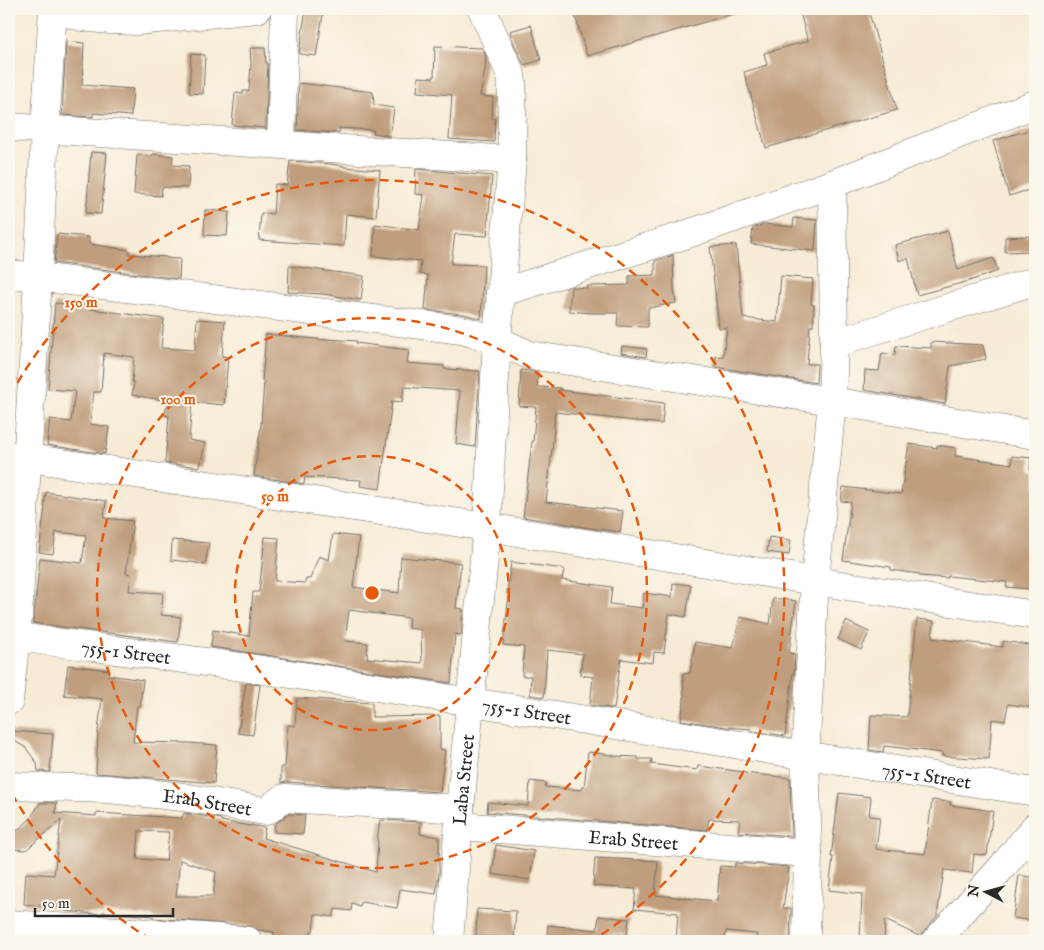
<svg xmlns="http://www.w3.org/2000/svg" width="1044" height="950" viewBox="0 0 1044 950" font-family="'IM FELL English',serif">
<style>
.building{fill:#c09e7d;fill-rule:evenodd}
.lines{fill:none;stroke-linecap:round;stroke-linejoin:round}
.minor-casing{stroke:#726e67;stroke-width:29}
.minor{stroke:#fff;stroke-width:28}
.ring{fill:none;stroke:#e8590c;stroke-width:2.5;stroke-dasharray:9 6}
.labels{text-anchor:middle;stroke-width:4;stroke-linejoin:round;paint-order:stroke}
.street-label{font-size:19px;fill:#2b2b2b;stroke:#fbf7ec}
.centre{fill:#e8590c;stroke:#fbf7ec;stroke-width:2.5}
.ring-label{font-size:15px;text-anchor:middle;font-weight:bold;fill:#e8590c;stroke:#fbf7ec;stroke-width:4;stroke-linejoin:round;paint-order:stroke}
</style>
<rect width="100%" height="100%" fill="#fbf7ec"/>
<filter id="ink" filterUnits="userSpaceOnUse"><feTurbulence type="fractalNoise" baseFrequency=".02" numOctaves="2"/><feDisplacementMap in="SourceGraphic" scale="10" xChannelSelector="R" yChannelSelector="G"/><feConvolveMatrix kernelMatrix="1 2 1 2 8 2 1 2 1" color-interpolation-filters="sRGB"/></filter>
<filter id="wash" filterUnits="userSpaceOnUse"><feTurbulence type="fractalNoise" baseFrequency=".0096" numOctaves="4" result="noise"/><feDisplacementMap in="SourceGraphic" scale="20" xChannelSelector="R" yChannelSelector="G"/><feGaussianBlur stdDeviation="1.12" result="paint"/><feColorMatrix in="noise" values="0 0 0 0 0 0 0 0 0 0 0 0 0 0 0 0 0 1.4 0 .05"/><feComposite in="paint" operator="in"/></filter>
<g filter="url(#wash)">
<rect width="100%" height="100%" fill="#f7ebd6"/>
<g id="blocks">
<!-- building -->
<path class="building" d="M306,9H324L316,56L299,54Z
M573,9H735L736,13L587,56Z
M799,9H868L897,110L766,148L744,72L767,65L764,53L808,41Z
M531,25L541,60L524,65L512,39L510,31Z
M66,41L84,43L82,85L133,89L131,116L93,113V117L62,115Z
M435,46L482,48L486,56L485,70L480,96L493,97L492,118L495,119L494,142L449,139L452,95L417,92L418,77L434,78Z
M250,48H265L266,63H268L266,128L232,125L235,93L243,94V91H249L251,64Z
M191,54L205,55L203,94L189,93Z
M299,83L373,92L374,105L394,108L390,136L373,133L374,130L339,128V133L297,130Z
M1032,129L1035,140V188L1009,196L993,141Z
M91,152L107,153L101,214L86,213Z
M153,154L173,156L172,165L189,166L188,188L162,187L161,196L134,194L137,155L152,156Z
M290,161L330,164L344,166V167L380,170L376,217L346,214L344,246L259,240L261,213L273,214L275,184L287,185Z
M416,169L492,176L487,236L455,234L451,264L484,265L481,319L464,314L425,310L428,275L420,274L421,261L373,256L375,224L419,230L424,195L415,194Z
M205,210L229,212L227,236L204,235Z
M794,218L817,220L815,251L751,244L753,228L764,224L793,227Z
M948,231L958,270L993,258L998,271L969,281L917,295L908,258L899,261L895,245Z
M57,234L89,237V244L129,250V254L166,257V258L180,259L179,279L54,263Z
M1029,236L1034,251L1005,252V237Z
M736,245L743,318L777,322L781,276L813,279L811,304L814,305L813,326H810L807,364H817L816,383L715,367L716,356L723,357L727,328H719L710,247Z
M673,255L674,290L676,303L648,308V327L617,326L618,313H592L569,311L571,287L587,288V286L629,285V276L655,275V261Z
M289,266L364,276L361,300L323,294L288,292Z
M55,303L91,306V309L164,319L161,348L195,350L197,319L225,321L222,356L228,357L224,405L192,402L189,440L205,443L200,467L165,463L169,416L164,415L169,401L132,395L134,382H132L134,357L104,353L101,392H94L90,424L109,427L105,454L47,445L50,419L71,422L75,391L48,389Z
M266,334L326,340V339L357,341L356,343L409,350L407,363L444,366V369L480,371L475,447L456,444L460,391L404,387L402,402L392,401L380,489L360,486L361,480L305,477L304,484L254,476L261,424L264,382H262Z
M931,342L983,345L986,359L950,366L945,404L864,390L865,370L879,371L882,353L895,355L896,346L931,348Z
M622,346L647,349L646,357L621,353Z
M521,370L538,372L537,387L560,388V390L664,403L662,424L555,412L553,441L546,502L623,511L620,532L590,528L562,523L523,517L532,442H533L536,407L519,406Z
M909,444L937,448V445L956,448L955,456L1012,464V456L1031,458L1030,470L1035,471V531H1034L1030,589L1006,587L1007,582L948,576V578L919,576L920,574L891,570V567L843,560L851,502L841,501L843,487L901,494Z
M46,492L106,501L104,518L133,521L126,573L131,574L129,591L163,593L161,615L181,617L178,642L33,623L40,558L82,563L86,535L56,532L53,554L39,552L45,507H44Z
M333,534L359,537L353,587L399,593L401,557L461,563L456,608L463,609L461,635L455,634L451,683L211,647L213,630L249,636L253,592H259L265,537L279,538L275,581L305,583L306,579H310L319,556L329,560ZM349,610L409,618L408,628L421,630L422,663L367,658L368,643L345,641Z
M769,537L791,540L789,555L767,552Z
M172,540L209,543L205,565L191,562L171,560Z
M511,562L564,569L562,580L612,587L610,604L642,608L644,593L672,597L673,583L691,585L686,617L669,614L664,653L654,652L653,663L621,659L614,709L590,705L593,677L580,675L583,654L547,650L544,697L530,695L531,676H522L524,647L503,645L509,594L507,593Z
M773,598L796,601L789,653L795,654L794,673H793L785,736L752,731V729L726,727L681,720L684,701L683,674L690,673L695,642L733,648L740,617L770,624Z
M917,619L934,621L932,638L1003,647V641L1035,646V671L1033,693H1035V708L1008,704L1005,721L992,719L989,759L942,756L943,753L884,746L883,752L869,750L871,715L907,717Z
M846,621L869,632L861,650L838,639Z
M68,665L109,670L108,675L143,680L140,706H137L133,742L188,743L217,745L214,783L96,773L98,731L102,699L64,695Z
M246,683L260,685L253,735L238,733Z
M297,698L372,703V717L440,716V749L445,750L440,792L286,782L281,783V767H285L288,725L295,726Z
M9,731L53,734L50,772L38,771L37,763L25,747L9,738Z
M588,752L613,755V756L638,757V759H652L651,764L697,770L698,766L744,772V773L790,778L792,836L738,832L740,820L709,819L707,830L487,812L488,802L528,806L530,781L546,783L545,787L582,790V786L584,787Z
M839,793L871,797L869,816L880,817L876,849L925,854L932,800L951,802L950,805L993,811L987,855L974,854L972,873L944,870L937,916L924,931L921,937L885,920L884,941H860L862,894L829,890L833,857H831Z
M40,803H57L55,813L96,816V813L182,818L184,813L221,819V821L251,826V825L265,828L263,838L376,872L378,841H377L380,820L421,822L420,834L439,837V873L436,894L400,889L397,908L361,902L360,906L352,903L351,911L335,909L333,917L315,914L313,931H311L310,941H274V932L258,930L250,926L153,918V916L103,912V914L85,913L59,910L60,908L24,904L26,873L54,875L61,820L26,850L9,849V833L18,830L30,819ZM139,831L169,832L166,861L137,859ZM180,860L216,872L213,896H176Z
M288,814L305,815L303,834L274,832L275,824Z
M496,845L534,851L530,880L492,874Z
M595,858L658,861L655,895L717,901L720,866L735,867V863L789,867L783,908H791L790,941H756L757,934L726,931L725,940L711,939V941H676L678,913L634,909L636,889L593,886Z
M1019,875L1035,878V921L1013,918Z
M477,909L516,911L514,938L476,936Z
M599,916L629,919L627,935L607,933L606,941H546L548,925L597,930Z"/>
</g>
</g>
<g filter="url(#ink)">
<use href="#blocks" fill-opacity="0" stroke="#726e67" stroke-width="1"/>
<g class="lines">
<!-- minor casing -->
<g class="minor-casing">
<g id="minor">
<path d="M53,9L82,17L110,20L137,21L257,9"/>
<path d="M9,127L512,160"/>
<path d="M281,144L285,9"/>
<path d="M9,274L38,277L462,330L497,340L529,355L832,401L1035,435"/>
<path d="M500,293L685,235L832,184L1035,104"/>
<path d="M834,343L1035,281"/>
<path d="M9,455L487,527L815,581L1035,615"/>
<path id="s1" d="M17,637C99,648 181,658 263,670C521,708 778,752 1035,792"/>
<path d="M9,701L18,617L38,277L45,129L53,9"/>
<path id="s2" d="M9,786L108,789L183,797L265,811C274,809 276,800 285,798L460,809"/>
<path id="s3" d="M459,826L808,853"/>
<path d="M9,924L134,932L232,939L248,941"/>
<path id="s4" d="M449,941L460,809L487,527L497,340L512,160V82L511,75L482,9"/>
<path d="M806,941L808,853L805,756L815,581L832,401L834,343L832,184"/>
<path d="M936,941L1003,866L1035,827"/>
</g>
</g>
<!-- minor -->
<use href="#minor" class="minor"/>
</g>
</g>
<!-- distance rings -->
<g class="ring">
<circle cx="372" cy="593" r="137"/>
<circle cx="372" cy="593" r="275"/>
<path d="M151 940A412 412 0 0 1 10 790M10 396A412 412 0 1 1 593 940"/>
</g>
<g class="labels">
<!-- street labels -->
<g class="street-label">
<text dy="7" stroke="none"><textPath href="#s1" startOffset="110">755-1 Street</textPath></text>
<text dy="7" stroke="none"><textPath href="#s1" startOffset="515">755-1 Street</textPath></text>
<text dy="7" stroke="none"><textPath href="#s1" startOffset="920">755-1 Street</textPath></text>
<text dy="7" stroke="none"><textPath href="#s4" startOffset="162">Laba Street</textPath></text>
<text dy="7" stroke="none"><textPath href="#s2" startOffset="199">Erab Street</textPath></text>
<text dy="7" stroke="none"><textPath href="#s3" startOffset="175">Erab Street</textPath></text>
</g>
</g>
<circle cx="372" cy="593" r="8" class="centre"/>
<g class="ring-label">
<text x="81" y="307">150 m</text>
<text x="178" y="404">100 m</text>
<text x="275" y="501">50 m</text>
</g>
<!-- margin -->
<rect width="1044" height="950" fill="none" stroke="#fbf7ec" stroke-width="30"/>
<!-- north arrow -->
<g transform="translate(986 892) rotate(276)" stroke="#fbf7ec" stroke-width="4" paint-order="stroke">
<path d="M0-4L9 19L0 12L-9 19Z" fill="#2b2b2b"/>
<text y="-8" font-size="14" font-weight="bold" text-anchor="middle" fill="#2b2b2b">N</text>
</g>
<!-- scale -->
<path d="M35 908v8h138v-8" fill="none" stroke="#2b2b2b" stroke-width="2.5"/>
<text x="42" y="908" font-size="15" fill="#2b2b2b" stroke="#fbf7ec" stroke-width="4" paint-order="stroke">50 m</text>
</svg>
